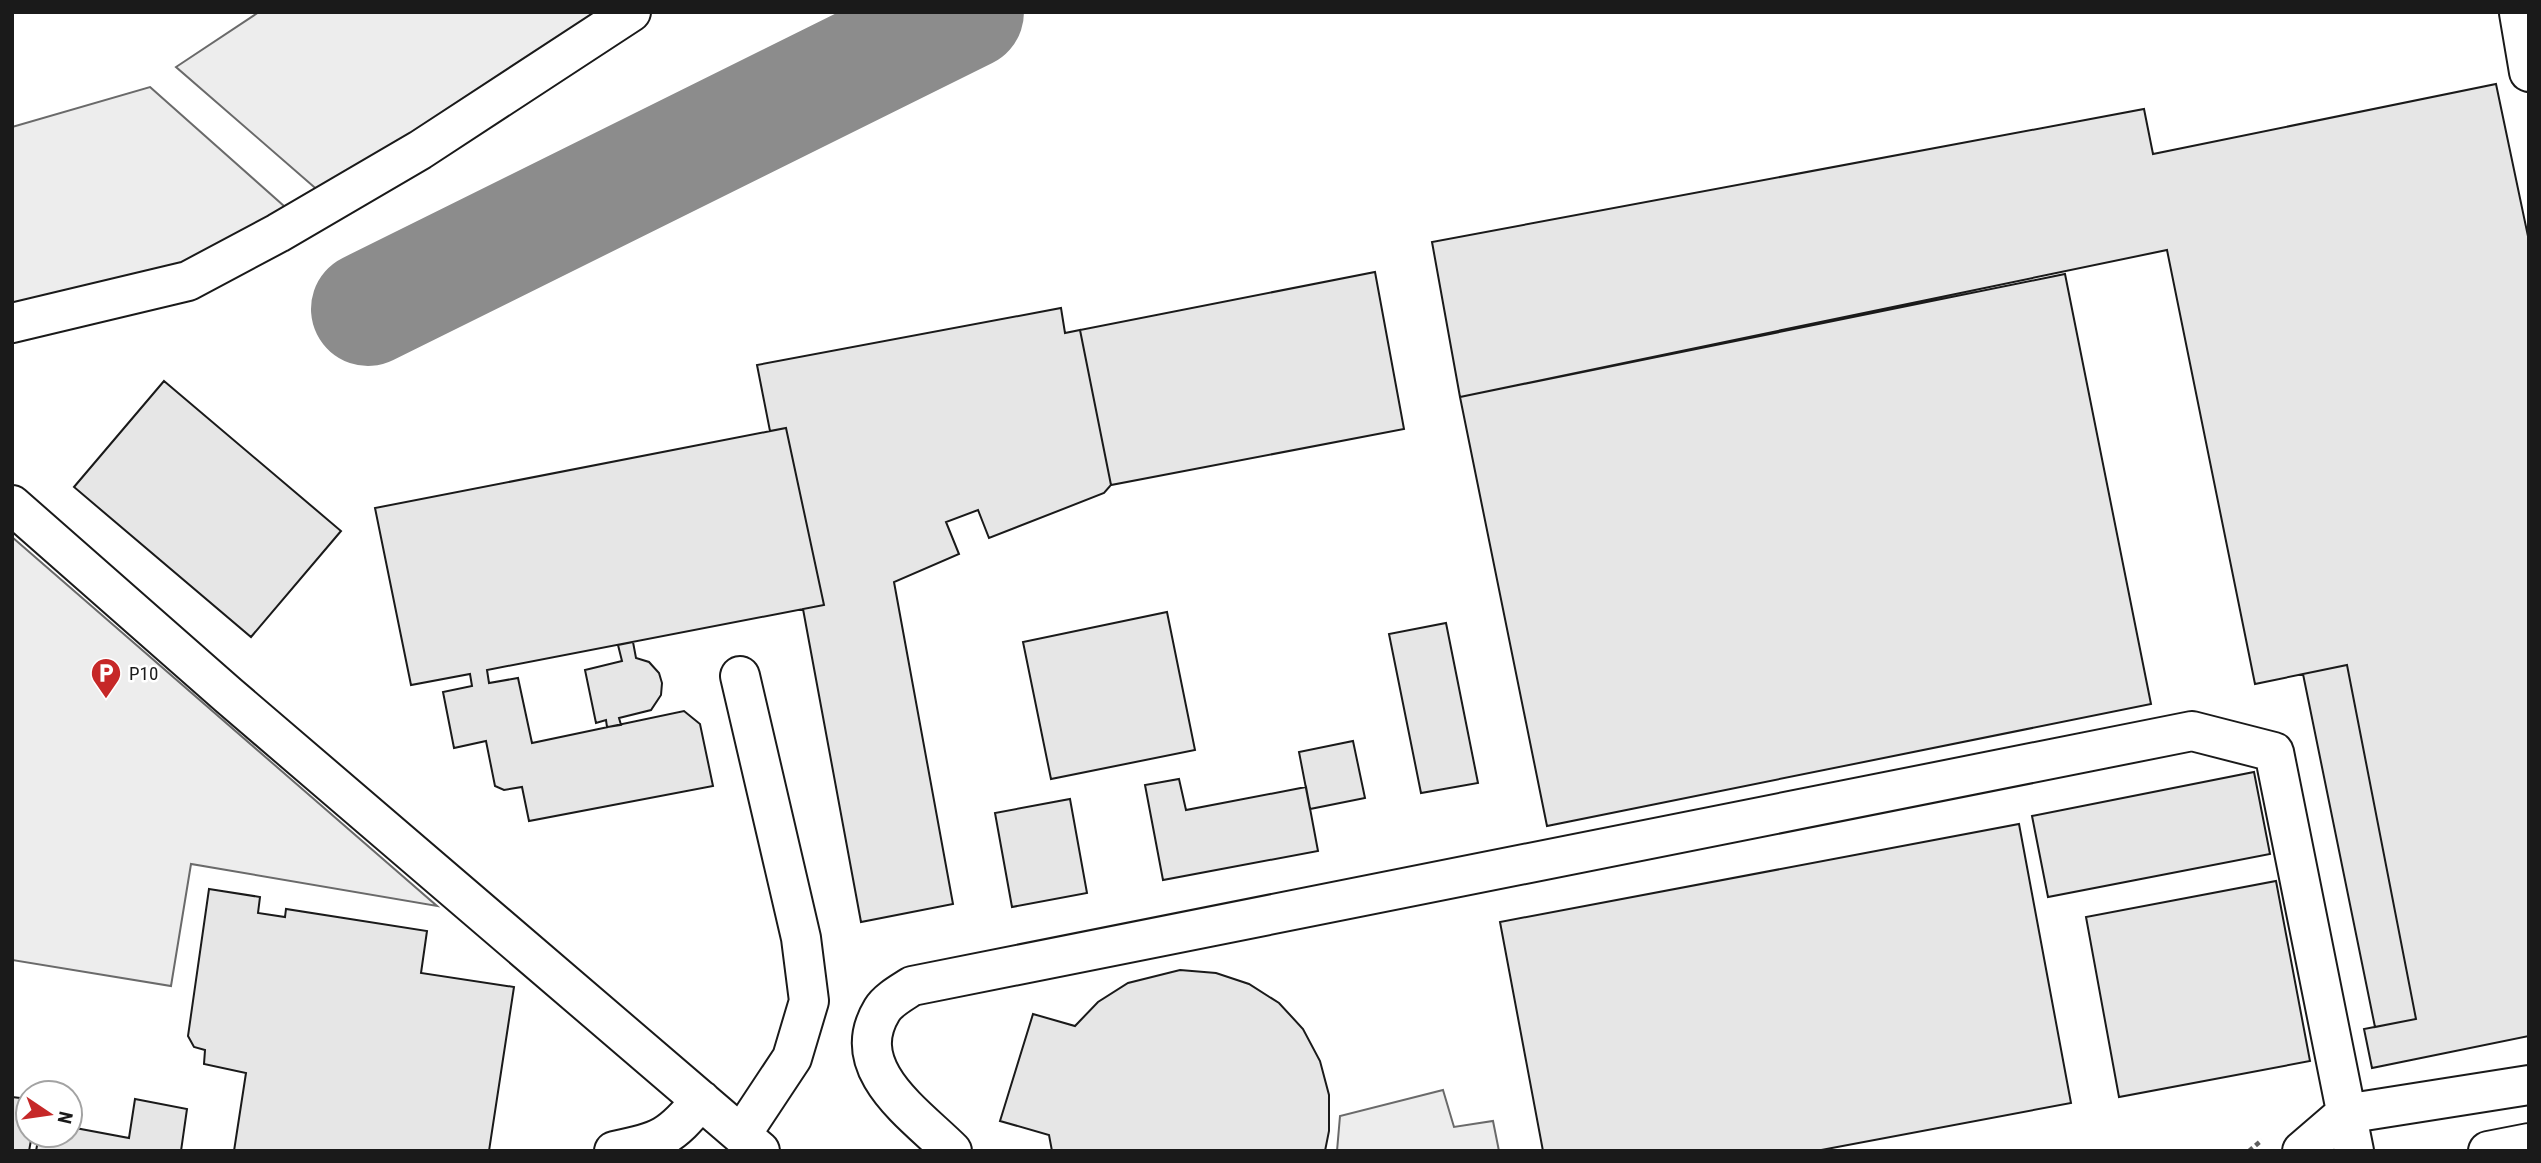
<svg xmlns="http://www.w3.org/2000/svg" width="2541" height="1163" viewBox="0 0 2541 1163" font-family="'Roboto Condensed',sans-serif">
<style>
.built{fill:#ededed;stroke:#6a6a6a;stroke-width:2}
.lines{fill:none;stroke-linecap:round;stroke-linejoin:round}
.taxiway{stroke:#8c8c8c;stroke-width:114}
.building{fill:#e6e6e6;stroke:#1a1a1a;stroke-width:2}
.minor-casing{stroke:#1a1a1a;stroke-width:42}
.path{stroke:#5f5f5f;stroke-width:4.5;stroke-dasharray:5 3.5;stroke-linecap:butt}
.minor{stroke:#fff;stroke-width:38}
.labels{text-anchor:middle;stroke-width:5;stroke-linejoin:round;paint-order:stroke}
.poi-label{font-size:19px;fill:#1a1a1a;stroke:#fff;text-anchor:start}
</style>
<rect width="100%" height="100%" fill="#fff"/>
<!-- built -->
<path class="built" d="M259,12H604L321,193L176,67Z
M150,87L293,214L187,265L12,308V127Z
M12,537L437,906L191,864L171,986L12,960Z
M1443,1090L1454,1127L1493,1121L1499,1151H1337L1340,1116Z"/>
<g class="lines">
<!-- taxiway -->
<path class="taxiway" d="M368,309L967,12"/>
</g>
<!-- building -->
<path class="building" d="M2496,84L2529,241V1036L2372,1068L2364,1029L2416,1019L2347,665L2255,684L2167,250L1460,397L1432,242L2144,109L2153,154Z
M1375,272L1404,429L1111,485L1080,330Z
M2065,274L2151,704L1547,826L1460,397Z
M1061,308L1065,333L1080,330L1111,485L1104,493L989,538L978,510L946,522L959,554L894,582L953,904L861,922L803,609L824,605L786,428L770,431L757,365Z
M164,381L341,531L251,637L74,487Z
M786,428L824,605L487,670L489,683L518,678L532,743L684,711L700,724L713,786L529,821L522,787L504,790L495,786L486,741L454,748L443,692L472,686L470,674L411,685L375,508Z
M1167,612L1195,750L1051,779L1023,642Z
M1446,623L1478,783L1421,793L1389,634Z
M633,642L636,658L649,662L659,673L662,683L661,695L651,710L619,718L621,725L607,727L606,720L596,723L585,670L622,661L618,645Z
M2347,665L2416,1019L2375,1027L2303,674Z
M1353,741L1365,798L1310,809L1299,752Z
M2254,772L2270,854L2048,897L2032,816Z
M1179,779L1186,810L1306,787L1318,851L1163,880L1145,785Z
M1070,799L1087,893L1012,907L995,813Z
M2019,824L2071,1103L1816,1151H1543L1500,922Z
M2276,881L2310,1061L2119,1097L2086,917Z
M209,889L260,897L258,913L285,917L286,909L427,931L421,973L514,987L489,1151H234L246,1073L204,1064L205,1050L194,1047L188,1036Z
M1180,970L1216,973L1249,984L1279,1003L1303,1029L1320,1061L1329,1095V1131L1325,1151H1052L1049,1135L1000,1121L1033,1014L1075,1026L1098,1002L1128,983Z
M12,1097L28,1099V1135H32L29,1151H12Z
M135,1099L187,1109L181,1151H36L39,1135H70V1127L129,1138Z"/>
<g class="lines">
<!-- minor casing -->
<g class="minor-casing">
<path id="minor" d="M2519,13L2529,72
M12,323L188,281L278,233L420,150L631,12
M12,505L228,695L760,1151
M740,676L801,938L809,1001L792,1058L741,1135
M614,1151C661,1141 670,1138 701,1100
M952,1151C915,1114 846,1069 882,1010C888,1000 903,992 912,986L2192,731L2274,752L2354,1151
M2302,1151L2345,1114L2529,1085
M2488,1151L2529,1143"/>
</g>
<!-- path -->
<path class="path" d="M2249,1151L2262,1140"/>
<!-- minor -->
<use href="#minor" class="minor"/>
</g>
<!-- icons -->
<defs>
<g id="parking-pin" transform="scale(1.575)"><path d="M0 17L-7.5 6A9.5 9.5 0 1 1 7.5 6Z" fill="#c62828" stroke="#fff"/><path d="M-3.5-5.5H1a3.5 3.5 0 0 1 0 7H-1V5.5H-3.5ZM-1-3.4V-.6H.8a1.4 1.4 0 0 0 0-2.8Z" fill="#fff"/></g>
</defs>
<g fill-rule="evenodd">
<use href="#parking-pin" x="106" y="673"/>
</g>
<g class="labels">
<!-- poi labels -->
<g class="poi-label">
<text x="129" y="680">P10</text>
</g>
</g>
<!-- border -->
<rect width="2541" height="1163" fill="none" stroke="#1a1a1a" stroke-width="28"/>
<!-- north arrow -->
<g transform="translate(49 1114) rotate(103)"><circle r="33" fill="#ffffff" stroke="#a3a3a3" stroke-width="2"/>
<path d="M0-5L12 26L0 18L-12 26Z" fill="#c62828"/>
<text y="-10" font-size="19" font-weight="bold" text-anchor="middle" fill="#1a1a1a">N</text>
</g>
</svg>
